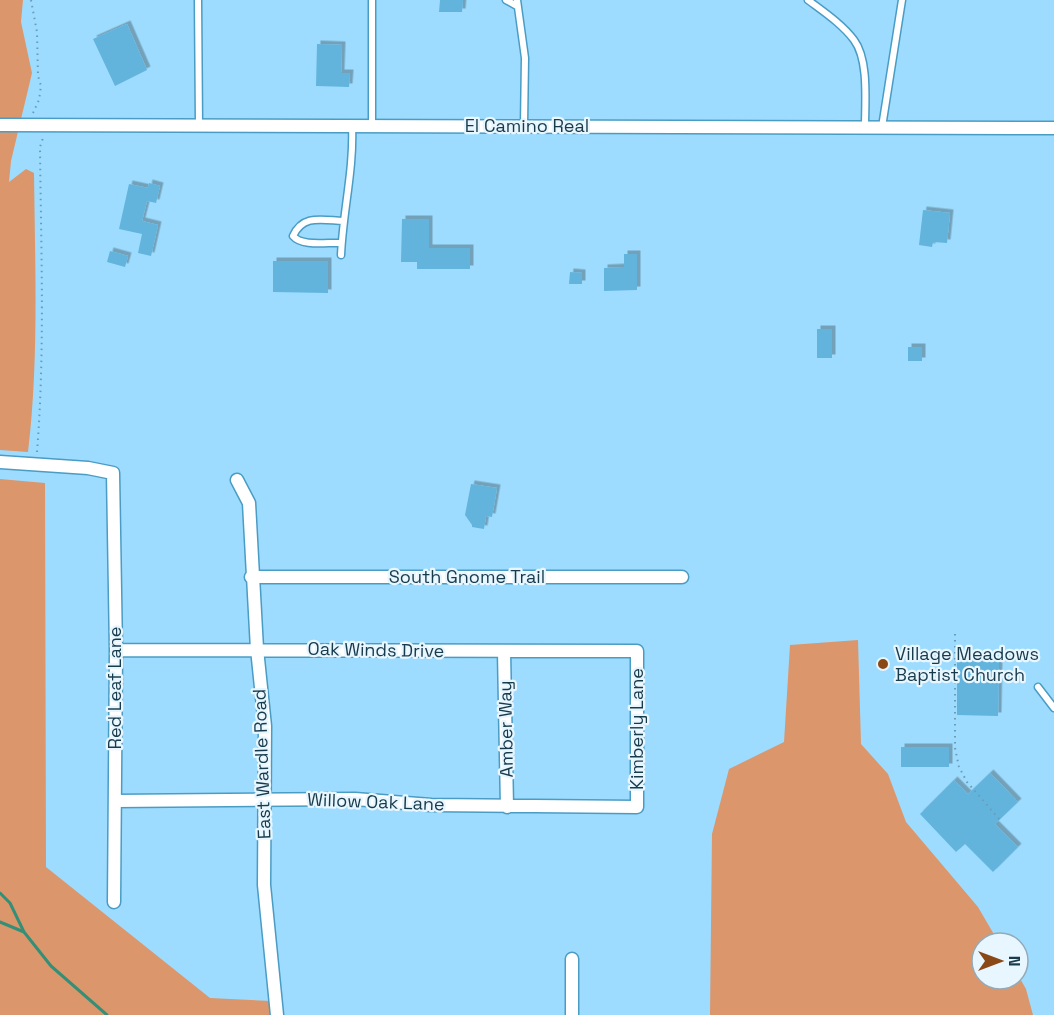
<svg xmlns="http://www.w3.org/2000/svg" width="1054" height="1015" viewBox="0 0 1054 1015" font-family="'Space Grotesk',sans-serif">
<style>
.green{fill:#dc966b}
.lines{fill:none;stroke-linecap:round;stroke-linejoin:round}
.stream{stroke:#358f77;stroke-width:3}
.building{fill:#62b4dd;filter:url(#shadow)}
.service-casing{stroke:#4a9cc5;stroke-width:9}
.minor-casing{stroke:#4a9cc5;stroke-width:15}
.path{stroke:#689cb8;stroke-width:2;stroke-dasharray:1.5 4.5;stroke-linecap:butt}
.service{stroke:#fff;stroke-width:6}
.minor{stroke:#fff;stroke-width:12}
.poi-dot{fill:#8a4817;stroke:#e7f6ff;stroke-width:2}
.labels{text-anchor:middle;stroke-width:4.5;stroke-linejoin:round;paint-order:stroke}
.street-label{font-size:18px;fill:#183b4c;stroke:#e7f6ff}
.poi-label{font-size:18px;fill:#183b4c;stroke:#e7f6ff;text-anchor:start}
</style>
<defs>
<filter id="shadow"><feDropShadow dx="3.5" dy="-3.5" stdDeviation="0" flood-color="#0004"/></filter>
</defs>
<rect width="100%" height="100%" fill="#9ddcfe"/>
<!-- green -->
<path class="green" d="M0,0H23L21,22L32,73L11,161L9,182L26,169L34,173C35,266 39,360 28,452L0,450Z
M0,479L45,483L46,867L210,998L271,1001L270,1015H0Z
M858,640L861,744L888,774L906,822L978,907L999,943H982V979H1018V975L1026,989L1033,1015H710L712,834L729,769L784,742L790,645Z"/>
<g class="lines">
<!-- stream -->
<path class="stream" d="M0,893L10,903L24,932
M0,922L24,932L51,966L107,1015"/>
</g>
<!-- building -->
<path class="building" d="M440,0H463L462,12H439Z
M127,24L147,70L115,86L93,39Z
M317,44L342,45L341,73H350L349,87L316,86Z
M149,183L160,186L156,203L147,201L142,221L158,225L151,256L138,253L142,234L119,229L129,184L148,188Z
M923,210L950,213L947,243L933,242L932,247L919,245Z
M402,219H429V248H470V269H417V262H401Z
M110,251L128,256L125,267L107,262Z
M624,254H637V290L604,291V268L624,267Z
M273,261H328V293L273,292Z
M570,272L582,273V284H569Z
M817,329H832V358H817Z
M908,347H922V361H908Z
M471,484L497,488L492,517L486,516L484,529L472,527V525L465,515Z
M957,661H999L998,716L957,715Z
M901,747H949V767H901Z
M990,773L1018,802L995,824L1018,847L993,872L965,844L956,852L920,814L954,780L968,794Z"/>
<g class="lines">
<!-- service casing -->
<g class="service-casing">
<path id="service" d="M198,0L199,125
M506,0L517,6
M517,0L525,58L524,125
M808,0C824,12 842,24 854,40C869,60 865,102 865,127
M372,125V0
M882,127L902,0
M341,243C328,242 302,247 293,236C303,214 322,220 343,221
M341,255C343,211 354,169 352,126
M1038,687L1054,708"/>
</g>
<!-- minor casing -->
<g class="minor-casing">
<path id="minor" d="M0,125L1054,128
M0,462L88,468L113,473L116,650L114,902
M237,480L249,503L257,649L265,726L264,885L277,1015
M251,577H682
M504,652L507,807
M115,801L355,799L431,805L637,807V651L116,650
M572,959V1015"/>
</g>
<!-- path -->
<path class="path" d="M31,0L37,32L38,76L41,86L39,100L33,113
M37,452C45,351 41,249 40,147L44,135
M955,634V748L959,767L967,782L1000,820"/>
<!-- service -->
<use href="#service" class="service"/>
<!-- minor -->
<use href="#minor" class="minor"/>
</g>
<!-- markers -->
<circle class="poi-dot" cx="883" cy="664" r="6"/>
<g class="labels">
<!-- street labels -->
<g class="street-label">
<text x="527" y="132">El Camino Real</text>
<text x="467" y="583">South Gnome Trail</text>
<text transform="translate(376 650) rotate(1)" y="6">Oak Winds Drive</text>
<text transform="translate(115 688) rotate(-90)" y="6">Red Leaf Lane</text>
<text transform="translate(506 729) rotate(-91)" y="6">Amber Way</text>
<text transform="translate(637 729) rotate(-90)" y="6">Kimberly Lane</text>
<text transform="translate(262 764) rotate(-92)" y="6">East Wardle Road</text>
<text transform="translate(376 802) rotate(2)" y="6">Willow Oak Lane</text>
</g>
<!-- poi labels -->
<g class="poi-label">
<text x="895" y="660">Village Meadows<tspan x="895" dy="21">Baptist Church</tspan></text>
</g>
</g>
<!-- north arrow -->
<g transform="translate(1000 961) rotate(90)"><circle r="28" fill="#e7f6ff" stroke="#94abb7" stroke-width="1.5"/>
<path d="M0-4.5L10 22L0 15L-10 22Z" fill="#8a4817"/>
<text y="-9" font-size="16" font-weight="bold" text-anchor="middle" fill="#183b4c">N</text>
</g>
</svg>
